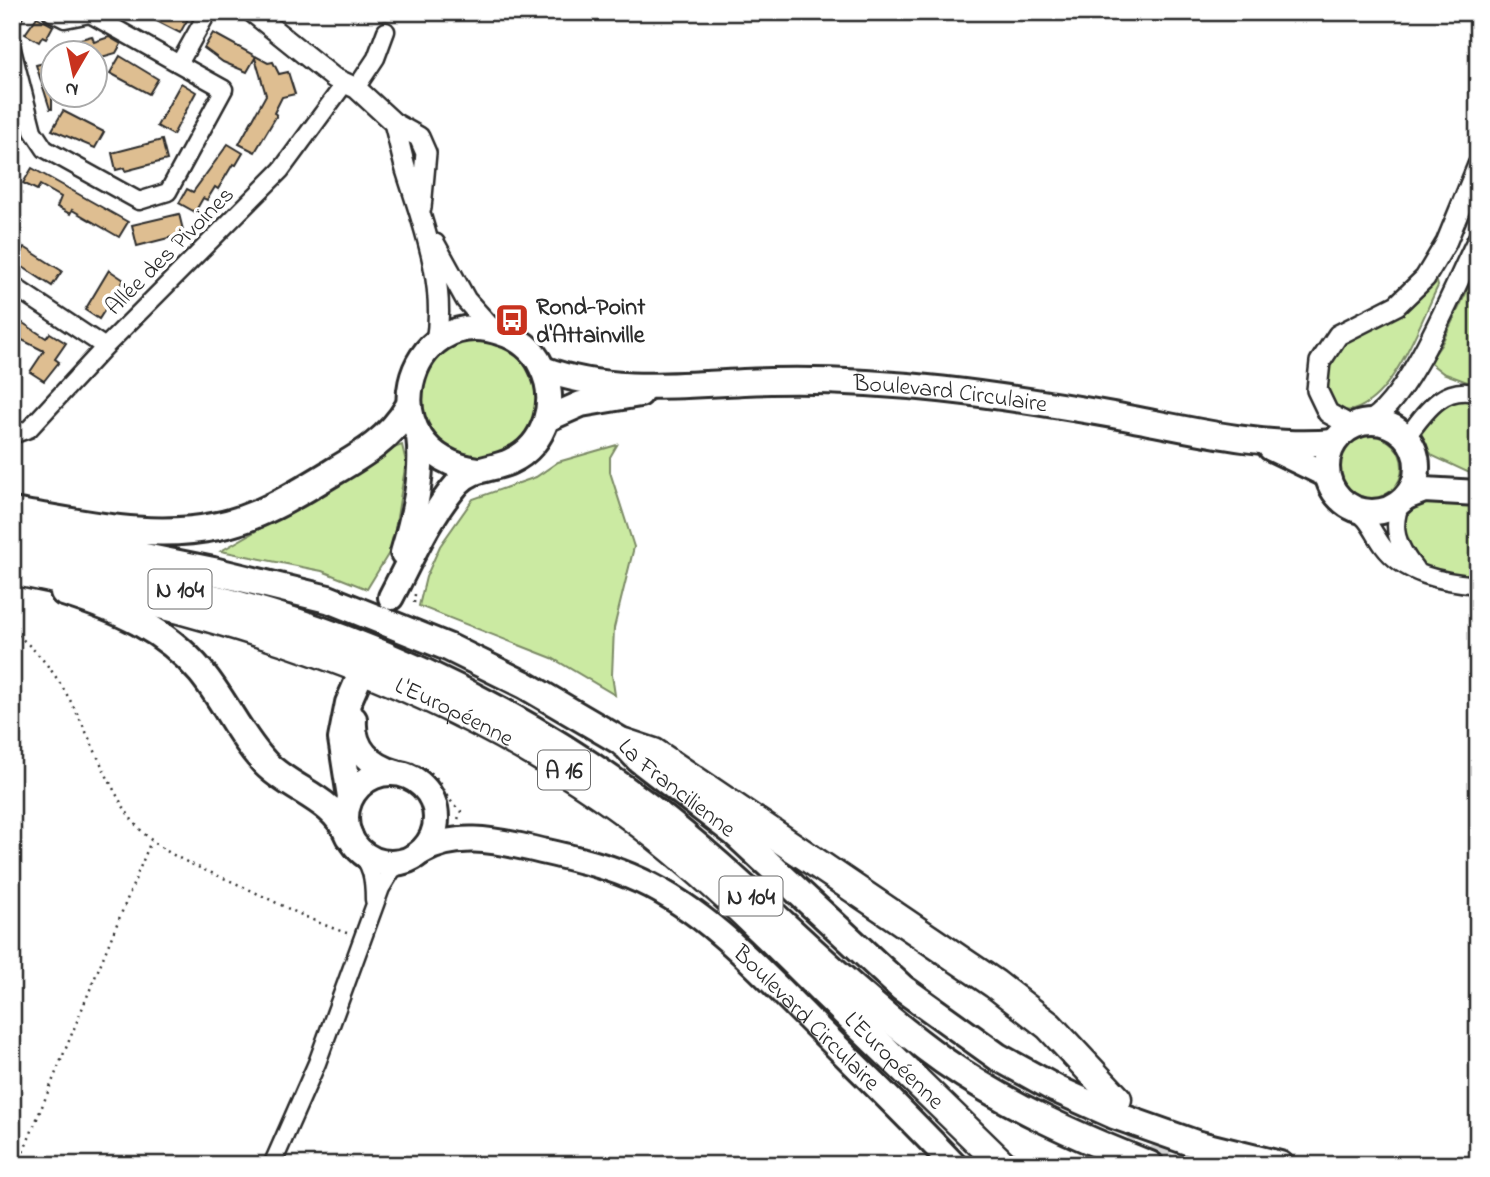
<svg xmlns="http://www.w3.org/2000/svg" width="1490" height="1177" viewBox="0 0 1490 1177" font-family="'Indie Flower',sans-serif">
<style>
.green{fill:#cbeaa2;stroke:#7b8a66;stroke-width:2}
.building{fill:#debe91;stroke:#2b2b2b;stroke-width:2}
.lines{fill:none;stroke-linecap:round;stroke-linejoin:round}
.motorway-tunnel{stroke:#d5d5d5;stroke-width:28;stroke-dasharray:28 14;stroke-linecap:butt}
.minor-casing{stroke:#2b2b2b;stroke-width:21}
.tertiary-casing{stroke:#2b2b2b;stroke-width:24}
.primary-casing{stroke:#2b2b2b;stroke-width:30}
.trunk-casing{stroke:#2b2b2b;stroke-width:32}
.motorway-casing{stroke:#2b2b2b;stroke-width:33}
.path{stroke:#2b2b2b;stroke-width:2.5;stroke-dasharray:2 5;stroke-linecap:butt}
.minor{stroke:#fff;stroke-width:16}
.tertiary{stroke:#fff;stroke-width:19}
.primary{stroke:#fff;stroke-width:24}
.trunk{stroke:#fff;stroke-width:26}
.motorway{stroke:#fff;stroke-width:28}
.labels{text-anchor:middle;stroke-width:7;stroke-linejoin:round;paint-order:stroke}
.shield{fill:#fff;stroke:#6b6b6b;stroke-width:2}
.shield-label{font-size:23px;font-weight:bold;fill:#2b2b2b}
.street-label{font-size:24px;fill:#2b2b2b;stroke:#fff}
.poi-label{font-size:24px;font-weight:bold;fill:#2b2b2b;stroke:#fff;text-anchor:start}
</style>
<rect width="100%" height="100%" fill="#fff"/>
<filter id="ink" filterUnits="userSpaceOnUse"><feTurbulence type="fractalNoise" baseFrequency=".0143" numOctaves="2"/><feDisplacementMap in="SourceGraphic" scale="14" xChannelSelector="R" yChannelSelector="G"/><feConvolveMatrix kernelMatrix="1 2 1 2 8 2 1 2 1" color-interpolation-filters="sRGB"/></filter>
<g filter="url(#ink)">
<!-- green -->
<path class="green" d="M1478,268V386L1443,373L1429,362L1441,345Z
M1437,282L1438,286C1422,319 1400,379 1370,401C1327,434 1315,372 1343,343C1354,332 1377,328 1391,320C1408,310 1421,294 1437,282Z
M420 398a59 59 0 1 1 118 0a59 59 0 1 1-118 0Z
M1464,399L1478,402V477L1433,456L1418,437C1425,414 1442,402 1464,399Z
M1340 467a31 31 0 1 1 62 0a31 31 0 1 1-62 0Z
M402,445L406,462L392,548L367,589L322,571L221,551L296,508L383,452Z
M617,445L610,457V472L634,547L614,628L612,675L615,695L552,658L419,606L426,577L440,546L473,499L536,477L558,462Z
M1426,498L1478,506V576C1461,574 1439,573 1424,565C1395,548 1394,511 1426,498Z"/>
<!-- building -->
<path class="building" d="M139,12H180L189,17L180,33Z
M37,17L53,26L46,39L42,37L39,42L25,34Z
M213,33L268,63L273,62L279,74L288,72L295,94L282,97L274,113L277,115L255,152L239,144L266,95L255,58L247,72L223,62L204,48Z
M92,36L94,42L109,37L121,44L116,53L98,58L97,52H68L79,46L77,40Z
M120,56L158,79L149,94L110,73Z
M52,61V109H50L36,65Z
M181,83L196,92L173,135L157,126Z
M63,111L104,132L95,148L52,130Z
M162,140L167,160L125,171L124,168L116,170L112,153Z
M228,144L243,153L236,165L233,164L218,189L215,187L207,200L203,198L195,212L179,203L187,189L193,192Z
M32,168L128,222L119,237L72,210L70,214L57,207L61,197L40,185L37,190L23,183Z
M179,214L184,234L137,246L132,225Z
M24,247L62,271L52,286L15,262Z
M109,270L124,280L99,319L85,310Z
M12,316L46,338L50,333L66,343L55,359L59,362L44,381L30,372L44,351L12,335Z"/>
<g class="lines">
<!-- motorway-tunnel -->
<path class="motorway-tunnel" d="M1127,1112L1162,1165"/>
<!-- minor casing -->
<g class="minor-casing">
<path id="minor" d="M51,12L65,19L90,14L179,64
M12,18L15,12
M12,49L33,131L45,149L139,201L168,192L224,89L179,64L208,12
M356,88L376,58L386,31
M12,285L105,347
M12,435L29,429L105,347L281,170L345,83
M1406,438C1424,414 1443,383 1478,394
M1402,501C1390,527 1397,546 1415,568
M1352,508C1368,517 1373,532 1383,546C1404,575 1444,582 1478,585
M357,849C372,864 374,879 374,900
M272,1165L317,1063L381,888L392,870L409,859"/>
</g>
<!-- tertiary casing -->
<g class="tertiary-casing">
<path id="tertiary" d="M252,12L334,78L356,88L394,123L419,137L426,153L421,208
M394,123C399,140 402,159 408,176C425,229 446,286 436,342
M435,244L466,300L492,329
M1366,423C1408,405 1456,282 1478,239
M1358,425L1346,423L1328,413L1317,390L1320,362L1338,335L1397,305L1425,278L1446,243L1478,165"/>
</g>
<!-- primary casing -->
<g class="primary-casing">
<g id="primary">
<path id="s1" d="M543,369C615,396 695,383 770,381C886,378 999,395 1113,415C1184,428 1262,449 1334,442"/>
<path d="M547,419L581,404L640,394"/>
<circle cx="1372" cy="467" r="45"/>
<path d="M1271,448L1327,475"/>
<path d="M1406,497L1424,490L1478,493"/>
<path d="M403,553C414,516 424,474 419,436"/>
<path d="M391,597C411,559 429,516 458,483C473,467 493,470 511,461C546,445 559,400 541,366C534,350 518,338 502,333C405,299 365,455 478,470"/>
<path d="M354,719C352,748 369,765 396,773"/>
<circle cx="391" cy="818" r="45"/>
<path d="M350,797L341,739L348,703L358,680"/>
<path id="s2" d="M421,852C454,832 494,840 529,848C567,857 605,864 641,881C706,911 758,968 808,1018C857,1067 906,1114 954,1165"/>
</g>
</g>
<!-- trunk casing -->
<g class="trunk-casing">
<g id="trunk">
<path d="M12,512C81,522 148,541 218,526C259,518 297,494 333,472C362,455 391,438 408,408"/>
<path id="s3" d="M12,530L213,571L328,599L450,648L525,685L624,743L639,759L735,833L902,988L998,1057L1056,1089L1114,1115L1196,1144L1280,1165"/>
<path d="M12,552C123,577 237,598 344,639C451,679 558,738 649,807C752,886 838,985 944,1061C1007,1105 1078,1137 1150,1165"/>
<path d="M64,592C118,609 164,628 201,672C225,701 240,737 266,764C293,791 334,799 349,836"/>
</g>
</g>
<!-- motorway casing -->
<g class="motorway-casing">
<g id="motorway">
<path id="s4" d="M12,570C221,612 424,673 601,795C683,851 754,921 824,991C884,1049 943,1107 1003,1165"/>
<path d="M624,743L654,753L995,984L1049,1026L1117,1099"/>
</g>
</g>
<!-- path -->
<path class="path" d="M414,603L415,594
M12,631C75,677 88,752 128,814C156,857 205,868 248,889C282,905 314,923 350,934
M412,763C450,777 438,794 461,811L457,822
M18,1165L151,841"/>
<!-- minor -->
<use href="#minor" class="minor"/>
<!-- tertiary -->
<use href="#tertiary" class="tertiary"/>
<!-- primary -->
<use href="#primary" class="primary"/>
<!-- trunk -->
<use href="#trunk" class="trunk"/>
<!-- motorway -->
<use href="#motorway" class="motorway"/>
</g>
</g>
<!-- icons -->
<defs>
<g id="bus-square" transform="scale(1.75)"><rect x="-9" y="-9" width="18" height="18" rx="4" fill="#c8321e" stroke="#fff"/><path d="M-5-6H5V4H4V6H2V4H-2V6H-4V4H-5ZM-3.5-4V0h7V-4ZM-3.5 1.2v1.5H-2V1.2ZM2 1.2v1.5H3.5V1.2Z" fill="#fff"/></g>
</defs>
<g fill-rule="evenodd">
<use href="#bus-square" x="512" y="320"/>
</g>
<g class="labels">
<!-- shield labels -->
<g class="shield">
<rect x="148.5" y="569.5" width="63" height="39" rx="5"/>
<rect x="538" y="750.5" width="52" height="39" rx="5"/>
<rect x="719.5" y="876.5" width="63" height="39" rx="5"/>
</g>
<g class="shield-label">
<text x="180" y="597">N 104</text>
<text x="564" y="778">A 16</text>
<text x="751" y="904">N 104</text>
</g>
<!-- street labels -->
<g class="street-label">
<text transform="translate(169 250) rotate(-45)" y="8">Allée des Pivoines</text>
<text dy="8" stroke="none"><textPath href="#s1" startOffset="410">Boulevard Circulaire</textPath></text>
<text dy="8" stroke="none"><textPath href="#s4" startOffset="466">L'Européenne</textPath></text>
<text dy="8" stroke="none"><textPath href="#s3" startOffset="723">La Francilienne</textPath></text>
<text dy="8" stroke="none"><textPath href="#s2" startOffset="444">Boulevard Circulaire</textPath></text>
<text dy="8" stroke="none"><textPath href="#s4" startOffset="1031">L'Européenne</textPath></text>
</g>
<!-- poi labels -->
<g class="poi-label">
<text x="536" y="314">Rond-Point<tspan x="536" dy="28">d'Attainville</tspan></text>
</g>
</g>
<!-- margin -->
<rect width="1490" height="1177" fill="none" stroke="#fff" stroke-width="42"/>
<rect x="21" y="21" width="1448" height="1135" fill="none" stroke="#2b2b2b" stroke-width="2.5" filter="url(#ink)"/>
<!-- north arrow -->
<g transform="translate(74 74) rotate(189)"><circle r="33" fill="#ffffff" stroke="#aaaaaa" stroke-width="2"/>
<path d="M0-5L12 26L0 18L-12 26Z" fill="#c8321e"/>
<text y="-10" font-size="19" font-weight="bold" text-anchor="middle" fill="#2b2b2b">N</text>
</g>
</svg>
